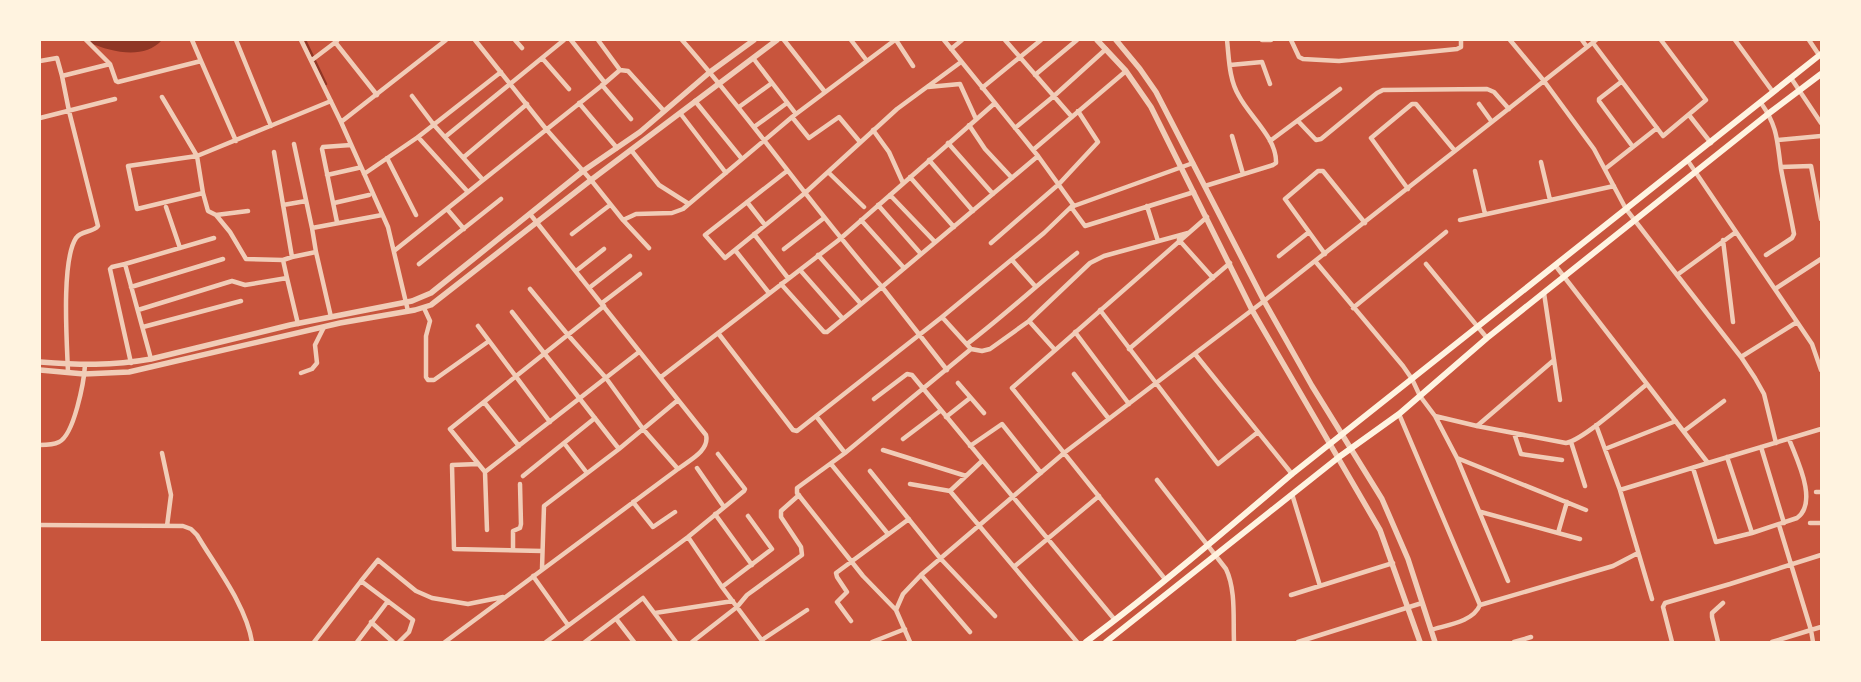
<svg xmlns="http://www.w3.org/2000/svg" width="1861" height="682" viewBox="0 0 1861 682" font-family="Lora,serif">
<style>
.water{fill:#8f3625}
.lines{fill:none;stroke-linecap:round;stroke-linejoin:round}
.stream{stroke:#8f3625;stroke-width:2.5}
.minor{stroke:#f1ccb7;stroke-width:4.5}
.tertiary{stroke:#f1ccb7;stroke-width:5.5}
.secondary{stroke:#fff3e0;stroke-width:6}
</style>
<rect width="100%" height="100%" fill="#c8553d"/>
<!-- water -->
<path class="water" d="M89,40H162C144,60 112,52 90,43Z"/>
<g class="lines">
<!-- stream -->
<path class="stream" d="M305,40L326,84"/>
<!-- minor -->
<path class="minor" d="M86,40L110,64
M192,40L201,61
M236,40L271,126
M301,40L341,122L388,227L408,311
M475,40L546,129L591,180L623,220L636,214L672,213L683,209L792,117L895,40
M515,40L522,48
M598,40L620,70L605,83
M682,40C752,119 812,207 882,287L1038,156L1074,206
M784,40L825,92
M851,40L867,61
M896,40L913,66
M944,40L1033,150
M1005,40L1072,117
M1262,40H1271
M1291,40L1299,57L1303,59L1339,61L1457,49L1461,47V40
M1510,40L1544,81L1594,149L1626,209L1677,275L1736,232
M1582,40L1587,47
M1735,40L1773,92
M1809,40L1819,55
M335,42L377,95
M1593,43L1663,136L1706,100L1661,40
M951,49L962,40
M542,58L569,89
M753,58L796,114
M312,60L337,41
M40,61L57,58L62,76
M1230,65L1262,62L1270,84
M620,70L628,71L664,111
M1035,75L1077,40
M1791,78L1821,123
M1621,82L1599,99V101L1633,147
M602,85L631,119
M928,87L960,84L976,119
M982,88L1041,40
M412,96L434,125L483,180
M162,97L197,156L203,193L137,209L128,166L197,156L331,101
M695,101L742,159
M579,103L617,148
M1761,103C1778,127 1777,141 1781,169C1785,190 1790,212 1794,234L1792,238L1766,255
M1479,104L1492,122
M739,107L772,83
M680,113L726,173
M1689,115L1711,143
M792,117L809,138L839,117L860,142
M40,118L115,99
M1298,121L1316,140L1321,139L1377,93L1383,90L1487,89L1494,92L1509,109
M341,122L446,40
M969,125L985,149L1012,178
M754,127L787,103
M1015,128L1054,96L1106,49
M873,130L889,152L903,183
M1232,136L1243,174
M418,137L467,191
M445,137L564,40
M1778,140L1821,136
M1270,141L1340,89
M948,143L993,194
M294,144L312,228L382,215
M631,150L659,185L689,204
M274,152L292,257
M1038,156L1033,150L1126,71
M464,157L527,104
M387,158L416,215
M929,160L973,211
M1688,161L1812,344L1821,370
M1541,162L1550,200
M1193,163L1071,207L1085,226L1194,192
M1781,167L1811,166L1821,219
M1605,169L1657,128
M787,171L705,235L725,258L805,193L897,109L961,62
M1475,171L1485,214
M828,172L864,207
M364,174L418,137L501,72
M327,175L358,168
M910,177L954,227
M1205,186L1273,165L1276,163C1277,138 1250,117 1239,96C1229,80 1229,58 1227,40
M1408,189L1371,138L1412,104H1416L1455,151
M203,193L208,211L216,215
M890,195L935,242
M747,202L765,225
M334,203L369,195
M283,205L306,201
M878,205L921,254
M1147,206L1158,241
M166,207L180,248
M447,209L464,229
M248,211L216,215L230,232L246,259L283,260L292,257L316,252L312,228
M623,220L649,248
M861,220L904,268
M1460,220L1614,186
M337,222L322,149L323,147L351,145
M572,234L610,205
M754,234L788,278
M1179,240L1213,278
M1723,240L1733,322
M991,243L1059,184L1098,142L1078,111
M784,249L824,218
M735,250L769,293
M394,251L605,83L571,40
M316,252L331,317
M1325,254L1285,199L1318,171H1323L1365,223
M818,255L861,304
M1279,256L1309,232
M1012,260L1035,286
M1315,261L1403,366L1412,379L1420,396L1435,416L1457,458L1508,581
M125,264L112,267L110,269L131,363
M419,264L501,199
M1426,264L1487,338
M1555,265L1708,463L1821,429
M800,270L843,319
M576,271L604,249
M1677,275L1741,357L1755,378L1764,394L1776,443
M287,278L298,324
M781,284L824,332H827L882,287L947,370
M131,287L223,259
M589,288L630,256
M530,289L568,335L606,378L643,429L678,469
M1775,289L1821,259
M1544,293L1560,400
M602,303L640,274
M424,308L430,321L426,336V377L428,380H434L489,341
M1353,308L1446,232
M138,310L232,281L245,285L287,278L283,260
M1100,310L1218,464L1258,432
M512,312L619,449
M1029,321L1055,350
M478,326L550,422
M143,327L241,301
M1075,332L1129,404
M718,333L793,430L797,431L942,317
M967,344C1005,315 1039,283 1077,253
M971,349L942,317L1044,233L1071,207
M1129,349L1230,263
M1195,354L1292,474
M1741,357L1797,322
M151,359L125,264L214,238
M68,372C67,344 61,261 76,238C81,230 93,233 98,226L69,111L62,76L110,64L116,81L118,82L201,61L236,141
M301,373L312,369L317,363L315,345L324,327
M1074,374L1109,419
M661,377L840,239L995,103
M958,383L984,413
M874,399L907,374L912,375L1115,620
M484,402L519,446
M1399,414L1480,605L1613,566L1638,553
M816,416L845,453
M1435,416L1477,426L1566,443C1583,440 1631,397 1647,384
M946,417L970,398
M1596,425L1620,490L1708,463
M1477,426L1554,360
M1684,431L1724,401
M1514,433L1521,454L1562,460
M903,439L940,411
M1571,442L1585,486
M564,443L587,473
M40,445C46,445 53,445 59,442C74,435 84,382 85,365
M970,446L1002,424L1041,473
M1761,447L1784,523
M1605,449L1676,421
M883,450L966,476
M162,453L171,495L167,526
M1727,457L1752,533L1797,518C1819,502 1796,458 1789,439
M1457,458L1586,510
M478,464L452,465L454,549L542,551
M831,464L888,534
M697,468L724,507
M1693,468L1716,542L1752,533
M870,471L940,558L995,616
M485,472L639,352
M523,476L595,418
M1157,480L1226,569C1236,590 1233,618 1234,642
M910,484L950,491L1077,642
M1620,490L1652,599
M950,491L982,461
M1816,492H1821
M1292,494L1320,586
M633,502L653,527L675,512
M1481,512L1580,539
M715,514L752,565
M1810,523H1821
M40,525L183,526L191,529L197,535C216,567 246,605 252,642
M1779,525L1811,630L1821,627
M487,530L485,472L450,429L604,306
M1558,533L1567,502
M688,537L722,587L763,642
M513,550V531L520,528L521,524L520,484
M1015,566L1099,496
M542,569L544,506L619,449L678,400
M921,575L970,632
M533,576L568,625
M1165,579L1012,388L1207,217
M361,581L378,560L416,591L432,598L468,604L503,597
M722,587L772,549L748,516
M1291,595L1393,563
M896,610L863,576L797,493V488L845,453L971,349L982,351L990,349L1029,321L1090,263L1104,256L1188,233
M655,613L733,601
M617,620L634,642
M851,621L837,602L847,592L837,577L836,573L909,519
M371,622L393,642
M1431,630C1447,625 1473,622 1480,605
M762,640L807,610
M314,642L361,581L413,620L409,632L399,642
M357,642L388,601
M445,642L678,469C688,461 710,451 706,435L530,214
M546,642L688,537L744,491L745,489L718,454
M585,642L643,598L676,642
M692,642L737,607L747,595L802,555L801,547L781,517V511L799,495
M872,642L905,629
M910,642L896,610L903,594L921,575L1064,453L1264,301L1596,40
M1298,642L1422,603
M1514,642L1531,637
M1672,642L1663,607L1665,603L1730,584L1821,555
M1718,642L1712,617V613L1723,603
M1772,642L1811,630L1813,642"/>
<!-- tertiary -->
<path class="tertiary" d="M1097,40L1126,71L1151,107L1252,310L1380,530L1420,642
M1116,40L1140,69L1156,92L1264,301L1312,386L1382,499L1408,559L1435,642
M40,362C80,365 111,366 151,359L290,325L412,301L431,293L583,171L640,132L710,72L754,40
M40,370L84,374L129,372L340,323L415,310L431,305L591,180L777,40"/>
<!-- secondary -->
<path class="secondary" d="M1086,642C1157,589 1225,531 1292,474L1821,54
M1106,642L1339,457L1399,414L1487,338L1768,114L1821,74"/>
</g>
<!-- border -->
<rect width="1861" height="682" fill="none" stroke="#fff3e0" stroke-width="82"/>
</svg>
